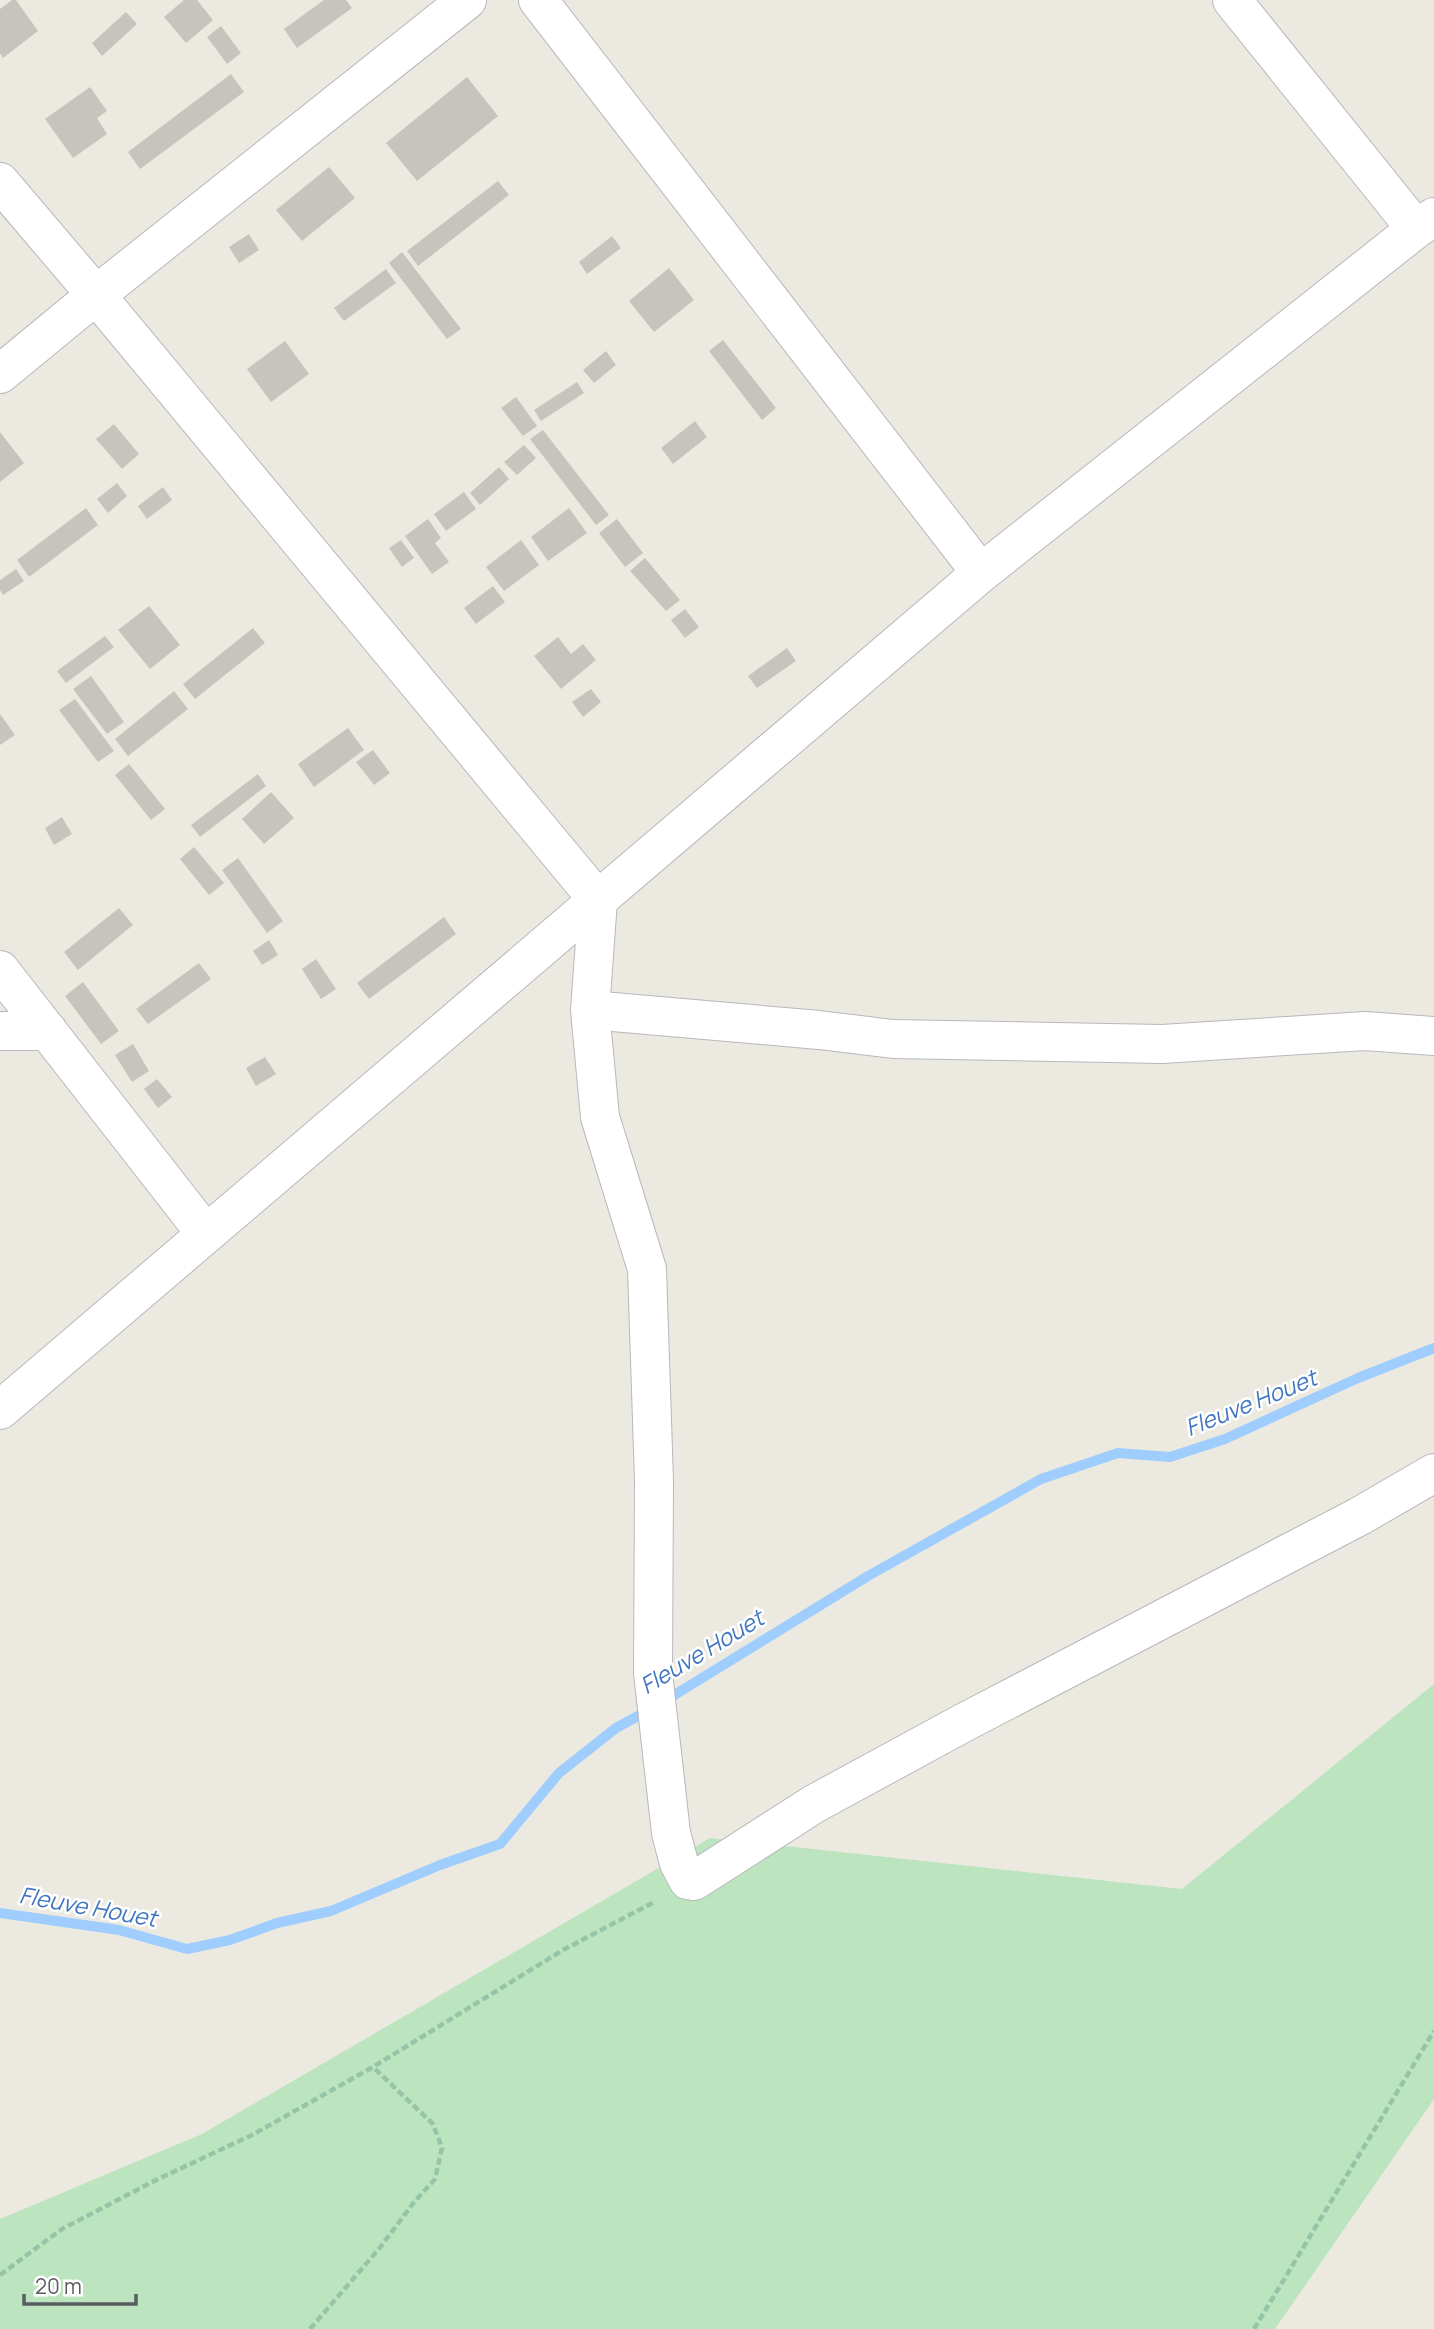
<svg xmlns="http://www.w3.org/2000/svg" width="1434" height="2329" viewBox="0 0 1434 2329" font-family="Manrope,sans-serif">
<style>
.green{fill:#bce4bf}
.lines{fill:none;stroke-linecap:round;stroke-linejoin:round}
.stream{stroke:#9ecdfe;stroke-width:10}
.building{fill:#c6c4bd}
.street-casing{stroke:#b6b8bd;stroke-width:40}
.path{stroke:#95c4a6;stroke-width:4.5;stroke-dasharray:7 3.5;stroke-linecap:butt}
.street{stroke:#fff;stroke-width:38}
.labels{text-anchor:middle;stroke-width:5;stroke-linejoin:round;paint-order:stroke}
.water-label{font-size:23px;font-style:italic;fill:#4176c0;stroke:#fff}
</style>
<rect width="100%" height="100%" fill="#eceae0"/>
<!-- green -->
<path class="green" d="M1434,1684V2099L1275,2329H0V2219L202,2134L710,1838L1182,1889Z"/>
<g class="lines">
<!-- stream -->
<path class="stream" d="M663,1702L868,1576L1041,1479L1118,1453L1170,1457L1225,1439L1358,1378L1434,1348
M0,1913L119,1930L187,1949L230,1940L277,1923L331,1911L440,1865L500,1844L559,1773L616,1728L649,1710"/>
</g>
<!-- building -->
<path class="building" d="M12,0H16L38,31L3,58L0,53V9Z
M184,0H197L213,20L186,43L164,17Z
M324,0H346L352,8L297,48L284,29Z
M126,12L137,24L102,56L92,43Z
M221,26L241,53L227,64L207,37Z
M231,74L244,92L140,169L128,152Z
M467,77L498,116L417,181L386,143Z
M90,87L107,111L97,118L107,134L73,158L45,119Z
M329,167L355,198L302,241L276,210Z
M498,181L509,195L418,266L407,251Z
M249,234L259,250L239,263L229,247Z
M612,236L621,248L587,274L579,262Z
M402,252L461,329L447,339L389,263Z
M669,268L694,300L654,332L629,301Z
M386,269L396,283L344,321L334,308Z
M723,340L776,408L762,420L709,351Z
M285,341L309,374L271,402L247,369Z
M606,351L616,365L594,383L583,370Z
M577,382L584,393L541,421L534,410Z
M516,397L537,426L523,436L501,408Z
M695,421L707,437L673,464L661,448Z
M114,424L139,454L122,469L96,439Z
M543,430L609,515L596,525L530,439Z
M0,432L24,463L0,482Z
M524,445L536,458L517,475L504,462Z
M499,467L509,479L480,505L470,493Z
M117,483L127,496L108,513L97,499Z
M163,487L172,500L147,519L138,506Z
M464,492L476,509L446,531L434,514Z
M86,508L98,525L29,577L17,560Z
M569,508L587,533L548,561L531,537Z
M428,519L441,538L435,543L449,562L432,574L405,536Z
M617,519L643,553L625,567L599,533Z
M401,540L414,558L402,567L389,548Z
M521,540L539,565L504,591L486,567Z
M645,558L680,600L666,611L630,571Z
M16,569L24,581L3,595L0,590V580Z
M493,586L505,602L476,624L464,608Z
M149,606L180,645L150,669L118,630Z
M685,609L699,627L685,638L671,620Z
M253,628L265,643L195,699L183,684Z
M105,636L114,647L66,683L57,671Z
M558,637L571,654L583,644L596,660L561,689L534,656Z
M787,648L796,661L757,688L748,676Z
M91,676L124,722L107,734L73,689Z
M591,689L601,702L583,717L572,702Z
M174,691L188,709L128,756L115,739Z
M75,699L114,751L98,762L59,710Z
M0,714L15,735L0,745Z
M348,728L364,750L314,787L298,764Z
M373,750L390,773L374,785L356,762Z
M129,764L165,809L151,820L115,775Z
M258,774L266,786L200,837L191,825Z
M271,792L294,818L264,844L242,819Z
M62,817L72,834L54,845L45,828Z
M194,847L224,883L209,895L180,859Z
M238,858L283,921L267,933L222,870Z
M119,908L133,925L78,970L64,952Z
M444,917L456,934L369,999L357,983Z
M269,940L278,955L262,965L253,951Z
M316,959L336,989L321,999L302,969Z
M199,963L211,979L148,1024L136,1009Z
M83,982L119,1031L101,1044L65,996Z
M133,1044L149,1071L132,1082L115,1055Z
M265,1057L276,1074L256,1086L246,1068Z
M157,1079L172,1097L158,1108L144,1089Z"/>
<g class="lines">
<!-- street casing -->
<g class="street-casing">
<path id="street" d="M538,0L981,573
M1232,0L1416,229
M0,182L96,295L598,900L590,1010L600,1117L647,1269L654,1481L653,1673L671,1833L679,1863L688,1880L694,1881L814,1804L963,1723L1360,1516L1434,1473
M0,374L96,295L467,0
M0,970L206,1234
M590,1010L819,1030L893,1039L1162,1044L1365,1031L1434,1036
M0,1031H48
M0,1410L981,573L1416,229L1434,217"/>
</g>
<!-- path -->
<path class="path" d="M0,2275L62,2229L156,2180L252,2135L373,2067L563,1950L656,1901
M310,2329L378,2250L415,2201L435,2179L442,2148L433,2124L373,2067
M1254,2329L1434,2031"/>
<!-- street -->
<use href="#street" class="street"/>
</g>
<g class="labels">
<!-- water labels -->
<g class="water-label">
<text transform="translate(1251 1403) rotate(-22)" y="8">Fleuve Houet</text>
<text transform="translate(702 1652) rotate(-31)" y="8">Fleuve Houet</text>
<text transform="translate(88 1907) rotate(10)" y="8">Fleuve Houet</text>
</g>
</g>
<!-- scale -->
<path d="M24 2294v10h112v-10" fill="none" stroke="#595c61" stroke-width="3.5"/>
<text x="35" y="2294" font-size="21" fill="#595c61" stroke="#ffffff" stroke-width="5" paint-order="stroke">20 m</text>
</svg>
